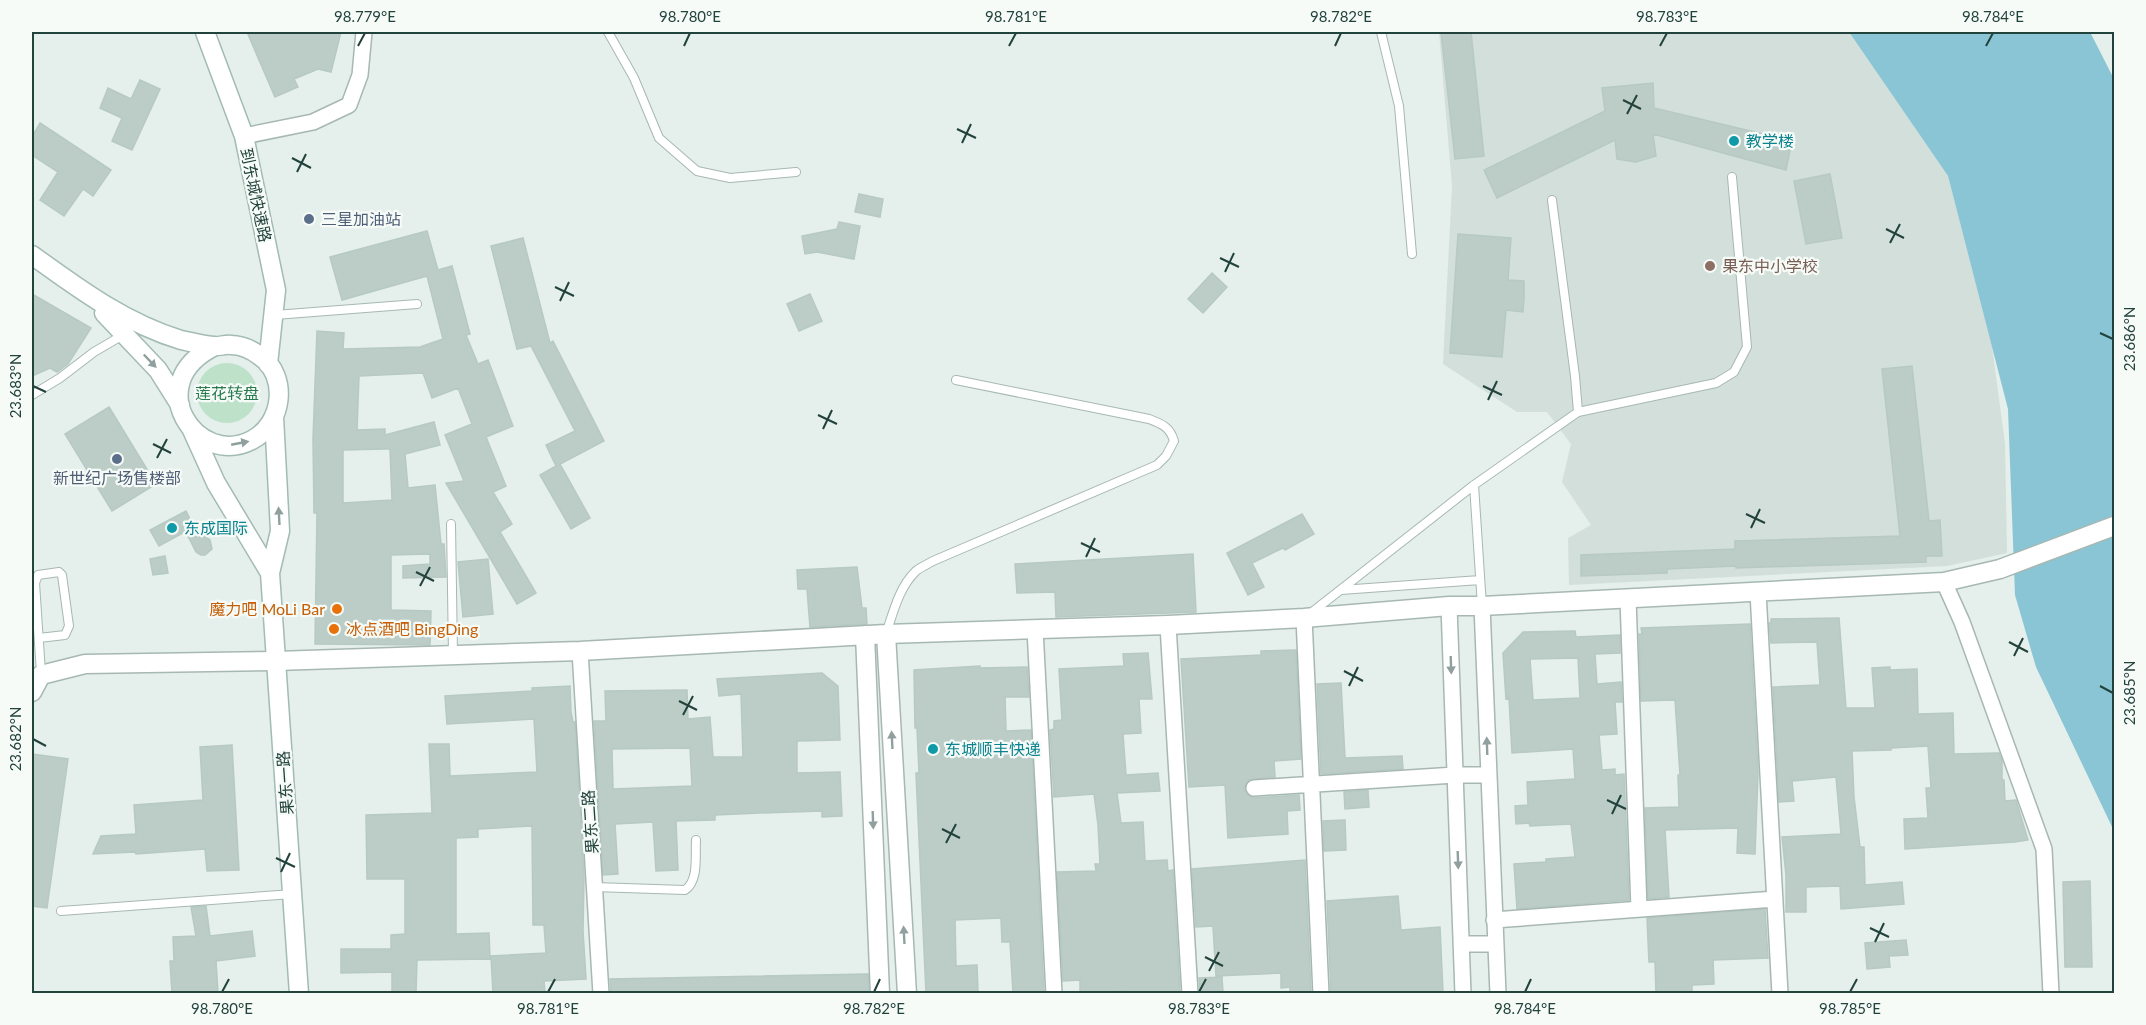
<svg xmlns="http://www.w3.org/2000/svg" width="2146" height="1025" viewBox="0 0 2146 1025" font-family="Lato,'Noto Sans SC',sans-serif">
<style>
.built{fill:#d3dfda}
.green{fill:#bde1c9}
.water{fill:#8ac5d6}
.building{fill:#bccdc7;stroke:#b6c9c2;stroke-width:1.5;fill-rule:evenodd}
.lines{fill:none;stroke-linecap:round;stroke-linejoin:round}
.service-casing{stroke:#a7b8b3;stroke-width:10}
.minor-casing{stroke:#a7b8b3;stroke-width:18}
.tertiary-casing{stroke:#a7b8b3;stroke-width:21}
.secondary-casing{stroke:#a2bbb4;stroke-width:21}
.service{stroke:#fff;stroke-width:8}
.minor{stroke:#fff;stroke-width:15}
.tertiary{stroke:#fff;stroke-width:18}
.secondary{stroke:#fff;stroke-width:18}
.oneway{fill:#90a09e}
.ticks{fill:none;stroke:#22423c;stroke-width:2}
.culture-dot{fill:#0f9aa8;stroke:#f6fbf8;stroke-width:2}
.service-dot{fill:#5c6f8a;stroke:#f6fbf8;stroke-width:2}
.education-dot{fill:#8d6e63;stroke:#f6fbf8;stroke-width:2}
.food-dot{fill:#e8710a;stroke:#f6fbf8;stroke-width:2}
.labels{text-anchor:middle;stroke-width:4.5;stroke-linejoin:round;paint-order:stroke}
.culture-label{font-size:16px;fill:#0d838f;stroke:#f6fbf8;text-anchor:start}
.street-label{font-size:16px;fill:#22423c;stroke:#f6fbf8}
.service-label{font-size:16px;fill:#4e5e75;stroke:#f6fbf8;text-anchor:start}
.education-label{font-size:16px;fill:#785e54;stroke:#f6fbf8;text-anchor:start}
.park-label{font-size:16px;fill:#2a7b4f;stroke:#f6fbf8}
.food-label{font-size:16px;fill:#c56008;stroke:#f6fbf8;text-anchor:end}
.neatline{fill:none;stroke:#22423c;stroke-width:2}
.ticks-label{font-size:15px;text-anchor:middle;fill:#22423c}
</style>
<rect width="100%" height="100%" fill="#e5efeb"/>
<!-- built -->
<path class="built" d="M1439,32H1849L1948,176L1992,346L2005,444L2007,553L1947,566L1569,585L1568,538L1591,525L1562,482L1571,444L1547,412H1517L1443,364L1452,186Z"/>
<!-- green -->
<path class="green" d="M197 393a30 30 0 1 1 60 0a30 30 0 1 1-60 0Z"/>
<!-- water -->
<path class="water" d="M1849,32H2090L2114,79V831L2036,667L2015,595L2008,409L1948,176Z"/>
<!-- building -->
<path class="building" d="M247,32H341L331,72L318,69L294,79L298,87L275,97Z
M1441,32H1471L1484,156L1455,159Z
M140,80L160,89L132,150L112,141L122,118L100,108L108,88L131,99Z
M1653,83L1654,108L1792,141L1786,170L1653,134L1656,156L1636,162L1617,159L1615,140L1497,198L1484,170L1605,111L1602,88Z
M40,123L111,170L93,196L83,189L64,216L40,200L58,172L32,155V137Z
M1830,174L1842,238L1806,244L1794,181Z
M859,194L883,199L880,217L855,212Z
M839,222L860,226L854,259L817,252L805,254L802,236L837,229Z
M427,231L438,270L452,266L470,334L466,335L478,364L488,360L513,426L486,437L506,486L493,492L512,524L500,532L536,593L517,604L446,483L464,481L445,435L472,424L458,388L432,398L423,373L359,376L357,430L385,429V435L434,422L440,445L405,454L408,488L435,485L441,544H444L446,577L403,578V566L430,564V554L391,555V610L431,611L430,645L315,644L317,513H314L313,439L317,331L344,333L343,349L420,347L443,339L427,276L342,300L330,257ZM385,449H390L392,500L343,503V450Z
M1458,234L1511,238L1508,280L1524,281V298L1523,312L1506,310L1502,357L1450,353Z
M523,238L550,343L553,341L604,441L560,464L590,518L571,529L540,475L556,466L546,445L575,431L531,346L517,349L491,246Z
M1212,273L1227,287L1203,313L1188,299Z
M32,294L91,328L68,364L57,372L50,368L32,376Z
M810,294L822,321L799,331L787,304Z
M1912,366L1929,521L1940,520L1942,556H1926V562L1736,568V566L1667,569V573L1581,576V555L1735,549V541L1900,536L1882,369Z
M109,407L156,484L112,511L65,434Z
M186,511L194,527L159,546L150,530Z
M1302,514L1314,534L1285,550L1283,548L1252,563L1264,587L1248,595L1227,553Z
M188,536L206,537L210,540L212,549L205,555H201L196,552Z
M1193,554L1196,612L1056,617L1055,592L1017,593L1015,564Z
M165,556L168,573L153,575L150,559Z
M488,559L493,614L463,617L458,562Z
M857,567L862,608H866L867,624L810,627L807,589H798L797,570Z
M1839,618L1846,708H1875L1872,668L1890,667V670L1917,669L1918,714L1953,713L1954,754L1999,753L2002,761V780H2004L2005,801L2016,800L2028,840L2015,842L1905,849L1904,819L1928,818L1926,788H1931L1928,746L1891,748V750L1852,751L1854,797L1860,847H1864L1865,885L1902,882L1904,904L1841,909L1840,886L1806,887V912H1786V875L1782,837L1841,834L1836,777L1792,781L1794,801L1779,802L1773,687L1820,685L1817,642L1771,643L1769,623H1771V619Z
M1750,624L1758,772L1755,854L1737,853L1738,828L1665,830L1669,897L1648,899L1645,808L1679,807L1678,775H1680L1675,700L1641,701L1639,634H1642L1641,628Z
M1575,631L1576,637L1620,635V653L1595,654L1597,684L1621,682L1622,702H1615L1617,734L1599,735L1602,770L1615,769V775L1624,774L1629,900L1517,909L1514,864L1546,862V859L1575,857L1571,824L1530,826L1529,823L1516,824L1515,806L1528,805L1527,782L1575,779L1573,749L1512,753L1509,698L1506,699L1503,653L1523,632ZM1578,658L1580,698L1533,700L1530,659Z
M1296,650L1301,759L1274,761L1275,777L1249,780L1244,788L1246,794L1254,798L1299,795L1300,810L1287,811L1288,834L1228,838L1225,785L1189,787L1181,659L1261,655V651Z
M1148,653L1152,699H1139L1141,733L1123,734L1126,775L1158,773L1160,791L1117,793L1121,823L1143,822L1145,861L1167,860L1168,871L1173,870L1180,993H1128V991L1080,993V980L1063,981L1057,872L1096,871L1095,864H1100L1098,825L1094,794L1054,797L1050,730L1054,729V721L1062,720L1059,669L1124,666L1123,654Z
M980,666V668L1027,667L1029,697H1005L1006,731L1031,730L1044,993H1013L1010,942H1002L1001,918L955,920L956,966L977,965L978,993H926L916,773H919L917,728H915L914,670Z
M822,673L838,686L840,740L797,741V773L840,772L842,816L822,817V811L760,813L715,815V820L676,821L678,870L656,871L653,822L615,824L618,874L603,875L594,721H606L605,691L687,690L688,719L710,717L713,757H743L741,694L719,696L717,679ZM690,748L692,786L613,789L612,749Z
M1341,683L1345,758L1402,756L1403,769L1321,774L1317,684Z
M570,686L571,712L573,722H575L584,876L583,931L586,979L544,981L545,993H493L491,956L546,953L544,925H533L532,826L478,829V837L456,838V934L489,933L490,959L417,960L416,993H392V972L341,973V949H391V935L405,934V879H367L366,815L432,813L429,744H449L450,776L537,772L534,719L447,724L445,696L532,691V688Z
M232,745L239,870L207,871L205,849L136,854L135,852L93,854L101,836L136,834L134,805L203,800L200,747Z
M32,754L68,759L47,908L32,906Z
M1368,790L1369,807L1345,809L1344,792Z
M1345,820L1346,850L1324,851L1323,821Z
M1305,860L1311,993H1290V987L1281,988V973L1216,976L1213,926L1196,927L1192,869Z
M2090,881L2092,967H2065L2063,882Z
M1398,896L1401,930L1440,927L1443,993H1331L1327,901Z
M206,906L210,936L252,931L255,956L216,961L218,993H172L170,961H174L173,937L196,936L191,907Z
M1765,909L1768,958L1713,960L1714,984L1692,985V993H1656L1655,962H1649L1647,918Z
M1906,940L1908,955L1889,956L1890,967L1867,969L1865,943Z
M868,974L869,993H611L610,979Z
M1222,977L1223,993H1200L1199,978Z"/>
<g class="lines">
<!-- service casing -->
<g class="service-casing">
<path id="service" d="M608,32L634,78L659,138L697,171L730,178L796,172
M1381,32L1399,106L1412,254
M275,315L417,304
M32,395L60,378L94,352L123,335
M1578,412L1716,383L1734,372L1747,347L1732,177
M1474,485L1482,606
M451,524L453,655
M1341,590L1480,580
M1311,613L1474,485L1578,412L1575,376L1552,200
M886,634C893,613 899,587 916,571C921,567 928,564 933,561L1157,465L1166,456L1174,441C1170,427 1162,424 1149,419L956,380
M39,638L65,635L69,626L62,575L59,572L38,575L35,583L41,673
M594,887L685,890C699,881 695,856 696,840
M61,911L293,894"/>
</g>
<!-- minor casing -->
<g class="minor-casing">
<path id="minor" d="M244,136L313,122L349,105L360,75L364,32
M1944,582L1962,622L2044,849L2051,994
M1758,592L1780,994
M1628,599L1639,909
M1449,606L1463,994
M1482,606L1498,994
M1304,618L1321,994
M1168,625L1190,994
M1035,629L1054,994
M580,651L601,994
M1254,788L1455,775H1489
M1494,920L1775,899
M1461,944H1496"/>
</g>
<!-- tertiary casing -->
<g class="tertiary-casing">
<path id="tertiary" d="M886,634L907,994
M865,635L880,994
M32,692L41,675L85,664L276,661L580,651L886,634L1168,625L1304,618L1449,606H1482L1944,582L2000,569L2114,526"/>
</g>
<!-- secondary casing -->
<g class="secondary-casing">
<path id="secondary" d="M205,32L244,136L276,290L268,364
M32,255C79,289 125,323 181,340C191,342 202,345 213,346C219,347 225,344 231,345C241,345 252,350 260,356C289,376 283,424 252,440C197,469 139,383 215,346
M104,313L158,370L180,405
M274,417L280,531L270,573L299,994
M192,430L216,483L270,573"/>
</g>
<!-- service -->
<use href="#service" class="service"/>
<!-- minor -->
<use href="#minor" class="minor"/>
<!-- tertiary -->
<use href="#tertiary" class="tertiary"/>
<!-- secondary -->
<use href="#secondary" class="secondary"/>
</g>
<!-- one-way arrows -->
<defs><path id="oneway-solid" d="M-6-.8H1V-3.2L6.5 0L1 3.2V.8H-6Z" transform="scale(1.5)"/></defs>
<g class="oneway">
<use href="#oneway-solid" transform="translate(150 361) rotate(46)"/>
<use href="#oneway-solid" transform="translate(240 443) rotate(-11)"/>
<use href="#oneway-solid" transform="translate(279 516) rotate(-93)"/>
<use href="#oneway-solid" transform="translate(1451 665) rotate(88)"/>
<use href="#oneway-solid" transform="translate(892 740) rotate(-93)"/>
<use href="#oneway-solid" transform="translate(1487 746) rotate(-92)"/>
<use href="#oneway-solid" transform="translate(873 820) rotate(88)"/>
<use href="#oneway-solid" transform="translate(1458 860) rotate(88)"/>
<use href="#oneway-solid" transform="translate(904 935) rotate(-93)"/>
</g>
<!-- ticks -->
<path class="ticks" d="M358,46L365,33M684,46L690,33M1009,46L1016,33M1335,46L1341,33M1660,46L1667,33M1986,46L1993,33M1623,100L1641,109M1627,114L1637,95M957,129L976,138M962,143L971,124M292,158L311,168M297,172L306,154M1886,229L1904,238M1890,243L1900,224M1220,258L1239,267M1225,272L1234,253M555,287L574,296M560,301L569,282M2100,333L2113,339M33,386L46,392M1483,386L1502,395M1488,400L1497,381M818,415L837,424M823,429L832,410M153,444L171,453M157,458L167,439M1746,514L1765,523M1751,528L1760,509M1081,543L1100,552M1086,557L1095,538M416,572L434,581M420,586L430,567M2009,642L2028,652M2014,656L2023,638M1344,671L1363,681M1349,686L1358,667M2100,686L2113,693M679,701L697,710M683,715L693,696M33,739L46,746M1607,800L1626,809M1612,814L1621,795M942,829L960,838M946,843L956,824M276,858L295,867M281,872L290,853M1870,928L1889,937M1875,942L1884,923M1205,957L1223,966M1209,971L1219,952M222,992L229,979M548,992L555,979M874,992L880,979M1199,992L1206,979M1525,992L1531,979M1850,992L1857,979"/>
<!-- markers -->
<g class="culture-dot">
<circle cx="1734" cy="141" r="6"/>
<circle cx="172" cy="528" r="6"/>
<circle cx="933" cy="749" r="6"/>
</g>
<g class="service-dot">
<circle cx="309" cy="219" r="6"/>
<circle cx="117" cy="459" r="6"/>
</g>
<circle class="education-dot" cx="1710" cy="266" r="6"/>
<g class="food-dot">
<circle cx="337" cy="609" r="6"/>
<circle cx="334" cy="629" r="6"/>
</g>
<g class="labels">
<!-- culture labels -->
<g class="culture-label">
<text x="1746" y="147">教学楼</text>
<text x="184" y="534">东成国际</text>
<text x="945" y="755">东城顺丰快递</text>
</g>
<!-- street labels -->
<g class="street-label">
<text transform="translate(256 195) rotate(78)" y="6">到东城快速路</text>
<text transform="translate(285 783) rotate(-94)" y="6">果东一路</text>
<text transform="translate(590 822) rotate(-94)" y="6">果东二路</text>
</g>
<!-- service labels -->
<g class="service-label">
<text x="321" y="225">三星加油站</text>
<text x="117" y="484" text-anchor="middle">新世纪广场售楼部</text>
</g>
<!-- education labels -->
<g class="education-label">
<text x="1722" y="272">果东中小学校</text>
</g>
<!-- park labels -->
<g class="park-label">
<text x="227" y="399">莲花转盘</text>
</g>
<!-- food labels -->
<g class="food-label">
<text x="325" y="615">魔力吧 MoLi Bar</text>
<text x="346" y="635" text-anchor="start">冰点酒吧 BingDing</text>
</g>
</g>
<!-- border -->
<rect width="2146" height="1025" fill="none" stroke="#f6fbf8" stroke-width="66"/>
<rect x="33" y="33" width="2080" height="959" class="neatline"/>
<g class="ticks-label">
<text x="365" y="22">98.779°E</text>
<text x="690" y="22">98.780°E</text>
<text x="1016" y="22">98.781°E</text>
<text x="1341" y="22">98.782°E</text>
<text x="1667" y="22">98.783°E</text>
<text x="1993" y="22">98.784°E</text>
<text transform="translate(2130 339) rotate(-90)" y="5">23.686°N</text>
<text transform="translate(16 386) rotate(-90)" y="5">23.683°N</text>
<text transform="translate(2130 693) rotate(-90)" y="5">23.685°N</text>
<text transform="translate(16 739) rotate(-90)" y="5">23.682°N</text>
<text x="222" y="1014">98.780°E</text>
<text x="548" y="1014">98.781°E</text>
<text x="874" y="1014">98.782°E</text>
<text x="1199" y="1014">98.783°E</text>
<text x="1525" y="1014">98.784°E</text>
<text x="1850" y="1014">98.785°E</text>
</g>
</svg>
